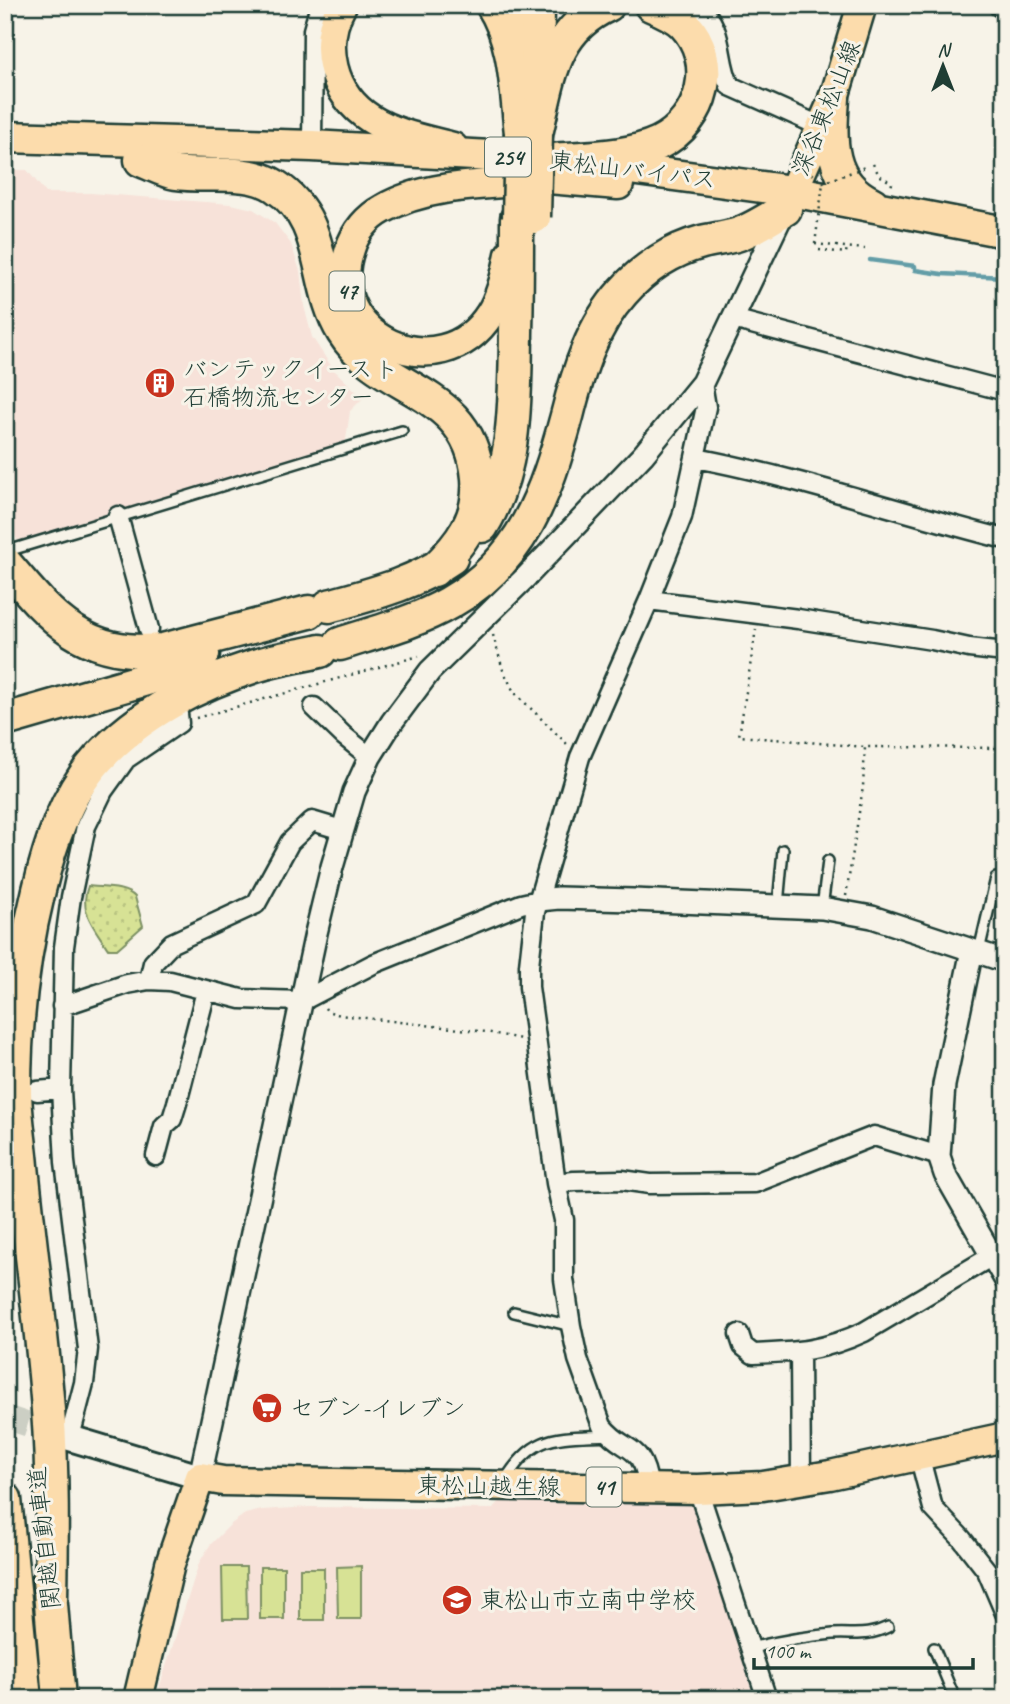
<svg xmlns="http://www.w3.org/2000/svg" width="1010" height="1704" viewBox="0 0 1010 1704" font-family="Caveat,'Klee One',sans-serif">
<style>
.built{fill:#f7e2d9}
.grass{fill:url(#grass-dots);stroke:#7b9064;stroke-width:2}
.green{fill:#d7e295;stroke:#7b9064;stroke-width:2}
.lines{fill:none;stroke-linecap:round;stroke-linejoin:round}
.stream{stroke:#649da7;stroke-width:4.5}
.secondary-tunnel{stroke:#cccfc4;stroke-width:24;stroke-dasharray:24 12;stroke-linecap:butt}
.service-casing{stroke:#1f3d34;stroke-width:14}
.minor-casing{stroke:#1f3d34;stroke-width:23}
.tertiary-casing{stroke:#1f3d34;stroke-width:26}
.secondary-casing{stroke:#1f3d34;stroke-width:30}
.primary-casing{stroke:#1f3d34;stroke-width:33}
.trunk-casing{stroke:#1f3d34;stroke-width:35}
.motorway-casing{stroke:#1f3d34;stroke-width:37}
.path{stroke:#1f3d34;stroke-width:2.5;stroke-dasharray:2 5;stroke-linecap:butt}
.service{stroke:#f7f3e8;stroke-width:9}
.minor{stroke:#f7f3e8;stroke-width:18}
.tertiary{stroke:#f7f3e8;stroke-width:21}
.secondary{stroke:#f7f3e8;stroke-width:24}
.primary{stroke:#fcdcac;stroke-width:28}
.trunk{stroke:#fcdcac;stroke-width:30}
.motorway{stroke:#fcdcac;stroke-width:32}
.primary-bridge-casing{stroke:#1f3d34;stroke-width:33;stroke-linecap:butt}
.motorway-bridge-casing{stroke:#1f3d34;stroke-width:37;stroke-linecap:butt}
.path-bridge{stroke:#1f3d34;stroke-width:2.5;stroke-dasharray:2 5;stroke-linecap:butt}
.primary-bridge{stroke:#fcdcac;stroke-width:28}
.motorway-bridge{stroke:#fcdcac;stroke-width:32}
.labels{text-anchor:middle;stroke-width:6;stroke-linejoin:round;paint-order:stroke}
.shield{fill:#f7f3e8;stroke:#60746a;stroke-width:2}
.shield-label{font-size:23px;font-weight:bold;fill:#1f3d34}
.street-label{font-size:24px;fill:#1f3d34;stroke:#f7f3e8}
.poi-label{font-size:24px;fill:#1f3d34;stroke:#f7f3e8;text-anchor:start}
</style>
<defs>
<pattern id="grass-dots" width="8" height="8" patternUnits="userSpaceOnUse" patternTransform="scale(1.75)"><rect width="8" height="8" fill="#d7e295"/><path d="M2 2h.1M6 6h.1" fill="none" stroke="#b8c381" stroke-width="1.8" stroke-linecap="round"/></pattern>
</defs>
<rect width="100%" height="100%" fill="#f7f3e8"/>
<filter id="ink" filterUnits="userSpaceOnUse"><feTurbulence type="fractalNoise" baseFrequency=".0143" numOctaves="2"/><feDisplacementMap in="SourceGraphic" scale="14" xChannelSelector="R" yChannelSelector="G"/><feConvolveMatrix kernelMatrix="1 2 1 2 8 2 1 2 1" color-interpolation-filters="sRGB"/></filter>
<g filter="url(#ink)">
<!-- built -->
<path class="built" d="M5,170H27L46,193H90L231,204L253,209L275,223L291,244L300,271L304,306L312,337L333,369L363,398L350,411L345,446L19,543L5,517Z
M500,1501L696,1503L759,1699H152V1694L157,1695L199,1563L210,1545L231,1524L245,1514L262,1510L310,1507L493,1509Z"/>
<!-- grass -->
<path class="grass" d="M88,886C102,888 125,886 135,897L143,926L117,949H108C95,928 78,912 88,886Z"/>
<!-- green -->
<path class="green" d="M361,1566V1619H338L337,1567Z
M222,1567H246L247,1619H223Z
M260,1567H284V1619H260Z
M300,1568H324V1620H300Z"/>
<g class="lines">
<!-- stream -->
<path class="stream" d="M870,260L915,266V270L942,274L1005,277"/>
<!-- secondary-tunnel -->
<path class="secondary-tunnel" d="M5,1417L53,1433"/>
<!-- service casing -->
<g class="service-casing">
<path id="service" d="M5,537L11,550L402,431
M778,905L783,850
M822,908L828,861
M979,951L996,878
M514,1312L571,1326
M504,1482C534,1432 557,1438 609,1435
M750,1648C775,1642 809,1636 833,1634C855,1633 867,1637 888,1627
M934,1648L955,1699"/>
</g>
<!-- minor casing -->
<g class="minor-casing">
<path id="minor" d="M698,5C726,31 716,57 730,86L822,127
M312,146L313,30L320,5
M733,319L1005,391
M696,458C801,478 901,513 1005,539
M118,516L149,629
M649,600L682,517L706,407L702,383
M314,707L344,736L370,757
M149,980L153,963L172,943L256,904L290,842L312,821L342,830
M62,1006L127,984L149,980L170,981L241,999L302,1001L373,964L521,904L539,900
M37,1091L61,1089
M156,1156L164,1126L172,1119L177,1103L206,991
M556,1183L574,1181L622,1180L650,1184L755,1183L874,1136L939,1156
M739,1334L743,1346L753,1354C797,1352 823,1351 864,1332L992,1256
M800,1351L801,1480
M70,1437L84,1383L88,1349L65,1162L61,1089L64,947L71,897L86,826L103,791L126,759L179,723L178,714
M919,1455L933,1508L962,1539L987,1571L1005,1613
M649,1488C642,1440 625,1455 602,1426L578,1359L571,1326L564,1279V1220L556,1183L529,987V965L535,912L580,757L649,600L798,619L932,640L969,648L1005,652
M698,1489L767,1699"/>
</g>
<!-- tertiary casing -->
<g class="tertiary-casing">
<path id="tertiary" d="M1000,5L1005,8
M539,900L559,898L633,900L822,908L872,917L1005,961
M972,950L944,1085L939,1156L945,1174L1005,1279
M200,1477L316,933L332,867L354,792L370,757L392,722L430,671L525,578L643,455L702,383L784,211"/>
</g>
<!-- secondary casing -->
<g class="secondary-casing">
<path id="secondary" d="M53,1433L200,1477"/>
</g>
<!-- primary casing -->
<g class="primary-casing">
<path id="primary" d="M342,5C320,45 332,94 371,119C394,134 427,140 453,147
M490,5C514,41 514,91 519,133
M520,63L521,5
M785,209L834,98L862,5
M510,254C506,275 501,297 490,314C440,392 320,337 350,249C355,232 368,217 383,209C428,183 488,185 539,181
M138,1699L170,1564L200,1477L223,1481L698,1489L763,1486L830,1475L1005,1437"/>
</g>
<!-- trunk casing -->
<g class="trunk-casing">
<path id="trunk" d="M834,98C831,140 828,182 873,203
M5,137L312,146L543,159
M593,164L792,191L1005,232
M514,175L618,184"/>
</g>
<!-- motorway casing -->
<g class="motorway-casing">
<path id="motorway" d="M537,87L538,5
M536,134C549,81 552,30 608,5
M141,160C152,164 164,171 176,173C207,178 247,168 275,186C329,221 313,283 343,332C382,394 470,387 478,478C481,518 461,544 434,570
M552,160C588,157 627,158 659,143C704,121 719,61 684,24C675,15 663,10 651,5
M482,526C517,470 515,397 516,332C517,294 517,256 517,218
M5,563C53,620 83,657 163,650L309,612
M329,606C372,594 414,584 451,558
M340,644C377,632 416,622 449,603C523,561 546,494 567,416C578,372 592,326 623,292C644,268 672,250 702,242C714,239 727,238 739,234C755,228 770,218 785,209
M5,720L147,679L203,654
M5,1499L25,1699
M49,1580L59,1699
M51,1600C52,1537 53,1473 48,1410C42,1329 30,1248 22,1166C20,1141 15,1114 15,1089C15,1021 23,955 39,890C50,844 66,794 98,759C139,714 198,684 255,666C276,659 299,656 320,651"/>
</g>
<!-- path -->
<path class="path" d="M873,164L879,175L892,183L891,188
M815,244L865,249
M819,250L846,253L847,247
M756,629L739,736L865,747L1005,748
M493,635L503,670L514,692L568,745
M196,718L419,656
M846,896L863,787L865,747
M325,1008L327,1011L340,1015L486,1032L521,1039"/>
<!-- service -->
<use href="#service" class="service"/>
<!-- minor -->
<use href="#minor" class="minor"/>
<!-- tertiary -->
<use href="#tertiary" class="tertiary"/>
<!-- secondary -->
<use href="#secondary" class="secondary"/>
<!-- primary -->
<use href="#primary" class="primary"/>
<!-- trunk -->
<use href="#trunk" class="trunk"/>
<!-- motorway -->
<use href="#motorway" class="motorway"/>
<!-- primary-bridge casing -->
<g class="primary-bridge-casing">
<path id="primary-bridge" d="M517,218L519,133"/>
</g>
<!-- motorway-bridge casing -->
<g class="motorway-bridge-casing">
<path id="motorway-bridge" d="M534,217L536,134"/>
</g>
<!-- path-bridge -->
<path class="path-bridge" d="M791,155L823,183L865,167
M815,244L823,183"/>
<!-- primary-bridge -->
<use href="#primary-bridge" class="primary-bridge"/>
<!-- motorway-bridge -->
<use href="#motorway-bridge" class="motorway-bridge"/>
</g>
</g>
<!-- icons -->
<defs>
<g id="building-disc" transform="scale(1.575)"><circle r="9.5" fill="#c8321e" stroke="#f7f3e8"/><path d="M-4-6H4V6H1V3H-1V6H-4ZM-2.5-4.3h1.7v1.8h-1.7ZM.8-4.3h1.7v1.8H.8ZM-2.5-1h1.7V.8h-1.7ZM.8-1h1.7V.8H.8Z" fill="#fff"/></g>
<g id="supermarket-disc" transform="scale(1.575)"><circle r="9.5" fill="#c8321e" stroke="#f7f3e8"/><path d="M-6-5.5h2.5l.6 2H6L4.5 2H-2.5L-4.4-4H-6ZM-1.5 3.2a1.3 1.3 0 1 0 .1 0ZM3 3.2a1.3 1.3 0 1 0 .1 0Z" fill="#fff"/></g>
<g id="school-disc" transform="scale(1.575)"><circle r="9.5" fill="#c8321e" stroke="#f7f3e8"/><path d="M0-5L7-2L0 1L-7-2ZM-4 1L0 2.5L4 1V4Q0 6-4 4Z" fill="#fff"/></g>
</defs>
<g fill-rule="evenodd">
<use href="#building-disc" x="160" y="383"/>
<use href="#supermarket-disc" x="267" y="1408"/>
<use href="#school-disc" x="457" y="1600"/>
</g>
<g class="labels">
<!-- shield labels -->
<g class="shield">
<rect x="485" y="137.5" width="46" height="39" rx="5"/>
<rect x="329.5" y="271.5" width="35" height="39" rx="5"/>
<rect x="586.5" y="1467.5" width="35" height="39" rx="5"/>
</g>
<g class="shield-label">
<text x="508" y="165">254</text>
<text x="347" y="299">47</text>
<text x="604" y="1495">41</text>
</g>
<!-- street labels -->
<g class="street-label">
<text transform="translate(826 108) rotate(-68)" y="8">深谷東松山線</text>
<text transform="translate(633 170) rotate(7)" y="8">東松山バイパス</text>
<text transform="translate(489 1486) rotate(1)" y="8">東松山越生線</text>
<text transform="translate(44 1538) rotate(-96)" y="8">関越自動車道</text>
</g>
<!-- poi labels -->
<g class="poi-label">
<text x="183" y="377">バンテックイースト<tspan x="183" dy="28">石橋物流センター</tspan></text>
<text x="290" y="1416">セブン-イレブン</text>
<text x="480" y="1608">東松山市立南中学校</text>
</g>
</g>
<!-- margin -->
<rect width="1010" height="1704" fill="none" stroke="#f7f3e8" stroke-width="28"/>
<rect x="14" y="14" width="982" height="1676" fill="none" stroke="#1f3d34" stroke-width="2.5" filter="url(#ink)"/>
<!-- north arrow -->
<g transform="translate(943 66)" stroke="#f7f3e8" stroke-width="5" paint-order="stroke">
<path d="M0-5L12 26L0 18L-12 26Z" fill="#1f3d34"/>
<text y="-10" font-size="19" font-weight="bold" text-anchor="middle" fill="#1f3d34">N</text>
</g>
<!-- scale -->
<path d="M754 1658v10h219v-10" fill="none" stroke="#1f3d34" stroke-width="3.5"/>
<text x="765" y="1658" font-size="21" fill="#1f3d34" stroke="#f7f3e8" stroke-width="5" paint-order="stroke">100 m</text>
</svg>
